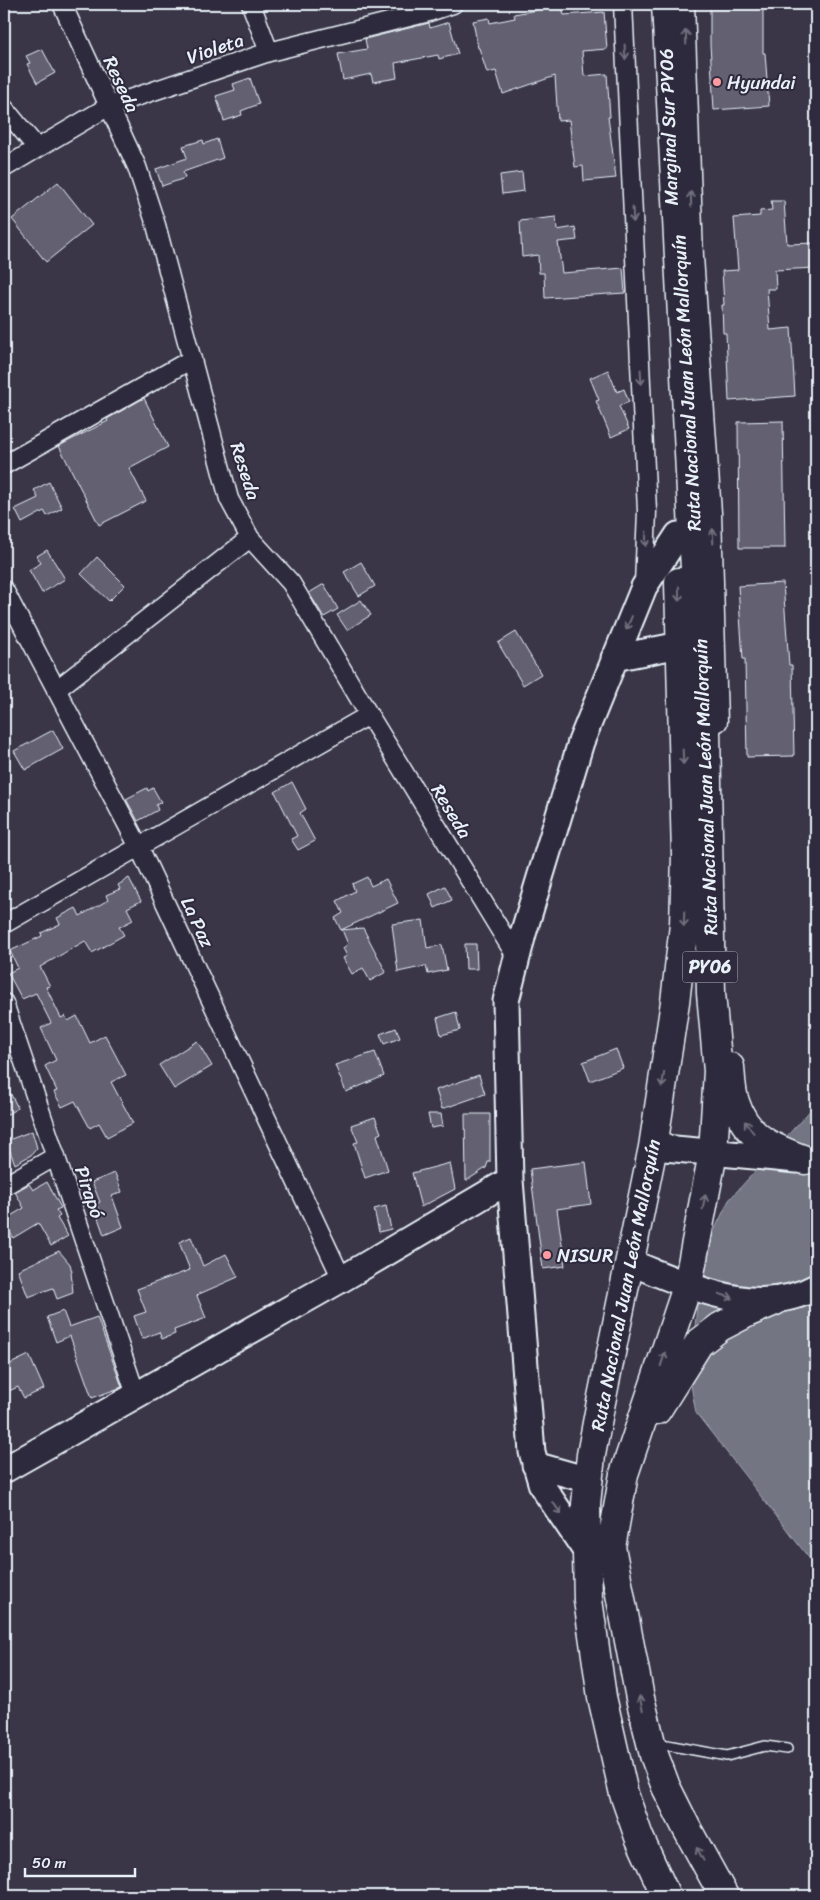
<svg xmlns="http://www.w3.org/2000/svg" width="820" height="1900" viewBox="0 0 820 1900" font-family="Sriracha,sans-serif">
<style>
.water{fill:#737482;stroke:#a2a6b1}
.building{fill:#636171;stroke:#e8f1f8}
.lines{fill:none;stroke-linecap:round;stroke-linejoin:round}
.lane-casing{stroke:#e8f1f8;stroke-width:12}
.street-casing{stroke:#e8f1f8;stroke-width:21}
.secondary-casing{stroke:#e8f1f8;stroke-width:29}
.highway-casing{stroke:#e8f1f8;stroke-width:31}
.lane{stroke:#2f2a3d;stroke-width:9}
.street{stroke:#2f2a3d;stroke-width:18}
.secondary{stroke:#2f2a3d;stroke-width:25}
.highway{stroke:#2f2a3d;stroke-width:28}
.oneway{stroke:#70707e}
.poi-dot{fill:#ff9aa2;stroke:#2f2a3d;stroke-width:2}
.labels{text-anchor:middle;stroke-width:4;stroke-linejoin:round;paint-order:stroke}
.shield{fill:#2f2a3d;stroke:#b0b5c0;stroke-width:1}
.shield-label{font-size:18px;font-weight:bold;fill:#e8f1f8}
.street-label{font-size:19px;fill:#e8f1f8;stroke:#2f2a3d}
.poi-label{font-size:19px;fill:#e8f1f8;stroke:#2f2a3d;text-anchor:start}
</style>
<rect width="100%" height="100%" fill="#3a3648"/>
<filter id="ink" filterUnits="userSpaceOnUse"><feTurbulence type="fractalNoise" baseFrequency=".02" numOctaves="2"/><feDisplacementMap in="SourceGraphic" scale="10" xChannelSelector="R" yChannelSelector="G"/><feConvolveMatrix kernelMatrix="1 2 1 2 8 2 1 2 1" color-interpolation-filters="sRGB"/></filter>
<g filter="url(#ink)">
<!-- water -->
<path class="water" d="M816,1104V1567L696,1413L691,1385L693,1347L701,1265L712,1235L729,1200Z"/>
<!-- building -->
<path class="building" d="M535,4H561L564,15L604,12L607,49L582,51L584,76L607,74L610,117H608L616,178L584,181L583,166L575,167L569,120L558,121L555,76L503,94L496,71L487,73L479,48H478L473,21L489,18L490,23L515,18L514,14L537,10Z
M710,4H763V53H765L769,106L714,110L710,44Z
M449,22L458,54L439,59L438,55L395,63L397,78L373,82L371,74L343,80L338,54L367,49L365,39L429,23L430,28Z
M42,49L55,73L37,83L27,64L30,63L26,56Z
M250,78L259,104L241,111L242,115L224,121L216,96L235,90L233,84Z
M217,139L223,158L183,172L185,178L162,186L156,169L187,158L183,146L203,140L204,144Z
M522,172L524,191L502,194L500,175Z
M58,182L92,225L46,262L12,219Z
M771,201H784L787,244L816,243V268L775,270L776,289H767L770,330L791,328L795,396L729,401L726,333H723L722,305H724L722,271L738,270L734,218L760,216V211L772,210Z
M556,217L557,230L575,227L577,240L558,242L562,273L623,268L625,293L545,298L544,273H539L538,255L522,257L520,221Z
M608,370L617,392L624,389L629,402L619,406L629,429L611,437L596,401L599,400L590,378Z
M144,398L168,447L129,468L146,501L99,525L59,446L108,421L107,419Z
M783,421L785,548H739L738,422Z
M49,482L62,508L47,516L44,511L22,523L15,509L38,498L34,490Z
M47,550L65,579L42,593L29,570L41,563L37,556Z
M97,557L125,585L109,601L81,574Z
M361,562L375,586L359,596L344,572Z
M783,583L789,665H792L794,756L747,757L745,659H743L738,586Z
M324,584L338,609L324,617L309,593Z
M361,600L371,615L347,630L337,615Z
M516,632L541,674L523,685L498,643Z
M53,730L63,749L25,770L14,751Z
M292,782L306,809L300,813L315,841L298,850L291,839L297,836L275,792Z
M147,788L148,791L153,788L161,802L156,805L158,810L138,821L126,799Z
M367,877L371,886L386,879L398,903L341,930L335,918L343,913L337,901L355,891L352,884Z
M129,878L141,901L127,908L133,920L119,927L124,935L92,953L85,941L40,967L50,986L46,987L61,1018L65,1016L68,1021L77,1016L90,1043L105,1035L126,1075L111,1082L133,1123L107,1137L99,1123L90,1128L75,1101L62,1107L54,1092L57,1091L45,1066L56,1060L41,1028L51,1023L36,993L22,999L8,973L18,968L10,951L42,936L41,933L60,924L57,918L76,908L80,916L108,900L106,895L120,889L118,885Z
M445,886L452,900L435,908L429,894Z
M423,920L427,948L442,945L447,970L428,974L426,966L398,972L392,924Z
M363,928L386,972L370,981L363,968L352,974L343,958L347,956L343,948L348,944L342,930Z
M465,944H476L477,969H466Z
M456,1012L460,1030L441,1035L437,1018Z
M396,1028L400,1038L384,1044L380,1034Z
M197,1041L212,1066L174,1089L159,1065Z
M616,1049L623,1068L590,1081L583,1062Z
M375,1052L384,1076L346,1092L335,1065Z
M479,1075L485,1094L442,1109L436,1090Z
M4,1081L18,1108L4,1116Z
M428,1114H441L443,1126L431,1128Z
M465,1114H490V1162H488L486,1168L466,1181Z
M375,1117L381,1133L377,1135L388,1170L365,1178L354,1143L358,1142L351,1125Z
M32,1131L37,1148L31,1155L15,1164L6,1141Z
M586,1162L591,1204L557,1209L565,1266L543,1269L530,1169Z
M450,1163L455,1189L421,1207L412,1173Z
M115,1173L122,1192L112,1196L123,1227L104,1235L98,1218L101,1216L97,1204L100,1202L92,1182Z
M47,1182L61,1208L56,1210L60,1216L57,1218L68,1236L51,1246L38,1223L13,1238L4,1220L24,1208L15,1192L29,1184L33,1190Z
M386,1206L391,1229L379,1232L374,1209Z
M191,1237L203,1266L226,1254L238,1277L199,1294L197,1296L206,1318L174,1330L175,1334L162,1339L159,1332L142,1339L134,1316L146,1312L137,1289L190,1270L179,1242Z
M59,1251L70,1264L72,1272H71L73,1293L57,1299L53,1288L28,1297L18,1270Z
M63,1311L69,1327L97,1317L122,1387L92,1398L70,1336L56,1342L47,1317Z
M29,1355L44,1389L24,1398L18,1387L4,1393V1367Z"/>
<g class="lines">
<!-- lane casing -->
<g class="lane-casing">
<path id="lane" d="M658,1752L667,1745L727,1756L765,1746L787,1749"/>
</g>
<!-- street casing -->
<g class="street-casing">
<path id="street" d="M62,4L137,167L156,225L229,499L250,538L291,583L369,715L516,956
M251,4L269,52
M623,4L647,511L644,585
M685,4L694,257L712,513L718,722
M4,108L37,148
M4,168L109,106L269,52L429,12L453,4
M4,465L192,359
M4,590L139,847L342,1279
M56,690L250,538
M4,924L369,715
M4,1003L136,1395
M4,1186L56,1156"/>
</g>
<!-- secondary casing -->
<g class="secondary-casing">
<path id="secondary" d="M614,658L680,645L699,638
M653,1147L797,1160
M631,1263C689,1285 756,1320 816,1287
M535,1465L588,1480
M4,1470L342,1279L510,1180
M586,1551L542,1486L532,1452L510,1180L506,1001L523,934L581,742L644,587L678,535"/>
</g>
<!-- highway casing -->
<g class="highway-casing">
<path id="highway" d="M666,4L696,589L706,731L711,993L718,1071L713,1153L688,1284L624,1474L611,1547L640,1698L654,1755L666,1787L687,1829L724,1896
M730,1067C731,1078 731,1091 735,1102C746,1138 773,1148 805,1160
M657,1410L699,1343L720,1327L747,1313L775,1301
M666,1896L639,1837L624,1794L602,1697L588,1600L586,1504L591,1455L600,1407L653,1147L675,1002L684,925L686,856L679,582"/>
</g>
<!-- lane -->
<use href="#lane" class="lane"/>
<!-- street -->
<use href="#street" class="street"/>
<!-- secondary -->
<use href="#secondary" class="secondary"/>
<!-- highway -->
<use href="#highway" class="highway"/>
</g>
<!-- one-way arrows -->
<defs><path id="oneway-shaft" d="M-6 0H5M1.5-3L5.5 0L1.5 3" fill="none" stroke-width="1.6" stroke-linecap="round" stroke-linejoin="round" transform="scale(1.25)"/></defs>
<g class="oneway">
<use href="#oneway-shaft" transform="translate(686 37) rotate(-92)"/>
<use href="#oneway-shaft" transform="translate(625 52) rotate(87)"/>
<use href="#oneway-shaft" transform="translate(691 199) rotate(-92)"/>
<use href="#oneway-shaft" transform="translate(633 215) rotate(87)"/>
<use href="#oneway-shaft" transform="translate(641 377) rotate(87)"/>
<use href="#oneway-shaft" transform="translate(713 536) rotate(-92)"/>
<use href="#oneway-shaft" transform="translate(646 539) rotate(92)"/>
<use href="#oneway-shaft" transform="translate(679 594) rotate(89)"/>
<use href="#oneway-shaft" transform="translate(629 623) rotate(113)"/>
<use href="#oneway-shaft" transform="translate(683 757) rotate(88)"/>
<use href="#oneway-shaft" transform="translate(684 919) rotate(92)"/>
<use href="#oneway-shaft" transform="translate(663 1080) rotate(99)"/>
<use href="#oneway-shaft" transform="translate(749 1127) rotate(-127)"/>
<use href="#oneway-shaft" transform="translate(704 1202) rotate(-79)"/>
<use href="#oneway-shaft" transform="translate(726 1296) rotate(17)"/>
<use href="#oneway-shaft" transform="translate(663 1359) rotate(-72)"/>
<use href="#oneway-shaft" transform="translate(557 1508) rotate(55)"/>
<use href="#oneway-shaft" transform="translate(641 1703) rotate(-103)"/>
<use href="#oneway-shaft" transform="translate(700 1854) rotate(-118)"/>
</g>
</g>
<!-- markers -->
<g class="poi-dot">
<circle cx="717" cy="82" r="5"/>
<circle cx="547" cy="1255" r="5"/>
</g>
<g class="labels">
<!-- shield labels -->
<rect class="shield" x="682.5" y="951.5" width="55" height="31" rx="4"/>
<g class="shield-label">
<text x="710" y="973">PY06</text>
</g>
<!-- street labels -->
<g class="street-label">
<text transform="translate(215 48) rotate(-19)" y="7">Violeta</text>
<text transform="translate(122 84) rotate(65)" y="7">Reseda</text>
<text transform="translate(668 127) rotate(-92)" y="7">Marginal Sur PY06</text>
<text transform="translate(686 383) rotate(-93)" y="7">Ruta Nacional Juan León Mallorquín</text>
<text transform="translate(246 471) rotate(72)" y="7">Reseda</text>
<text transform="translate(705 787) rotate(-92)" y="7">Ruta Nacional Juan León Mallorquín</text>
<text transform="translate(452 811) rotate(59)" y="7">Reseda</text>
<text transform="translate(198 922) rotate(65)" y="7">La Paz</text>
<text transform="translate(90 1192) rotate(71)" y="7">Pirapó</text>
<text transform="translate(625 1285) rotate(-79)" y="7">Ruta Nacional Juan León Mallorquín</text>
</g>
<!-- poi labels -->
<g class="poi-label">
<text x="727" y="89">Hyundai</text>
<text x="557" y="1262">NISUR</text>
</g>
</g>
<!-- margin -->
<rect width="820" height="1900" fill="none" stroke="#2f2a3d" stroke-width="20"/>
<rect x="10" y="10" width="800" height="1880" fill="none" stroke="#e8f1f8" stroke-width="2" filter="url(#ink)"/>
<!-- scale -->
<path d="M25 1868v8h110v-8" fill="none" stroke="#e8f1f8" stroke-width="2.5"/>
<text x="32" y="1868" font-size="15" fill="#e8f1f8" stroke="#2f2a3d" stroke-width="4" paint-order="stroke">50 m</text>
</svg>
